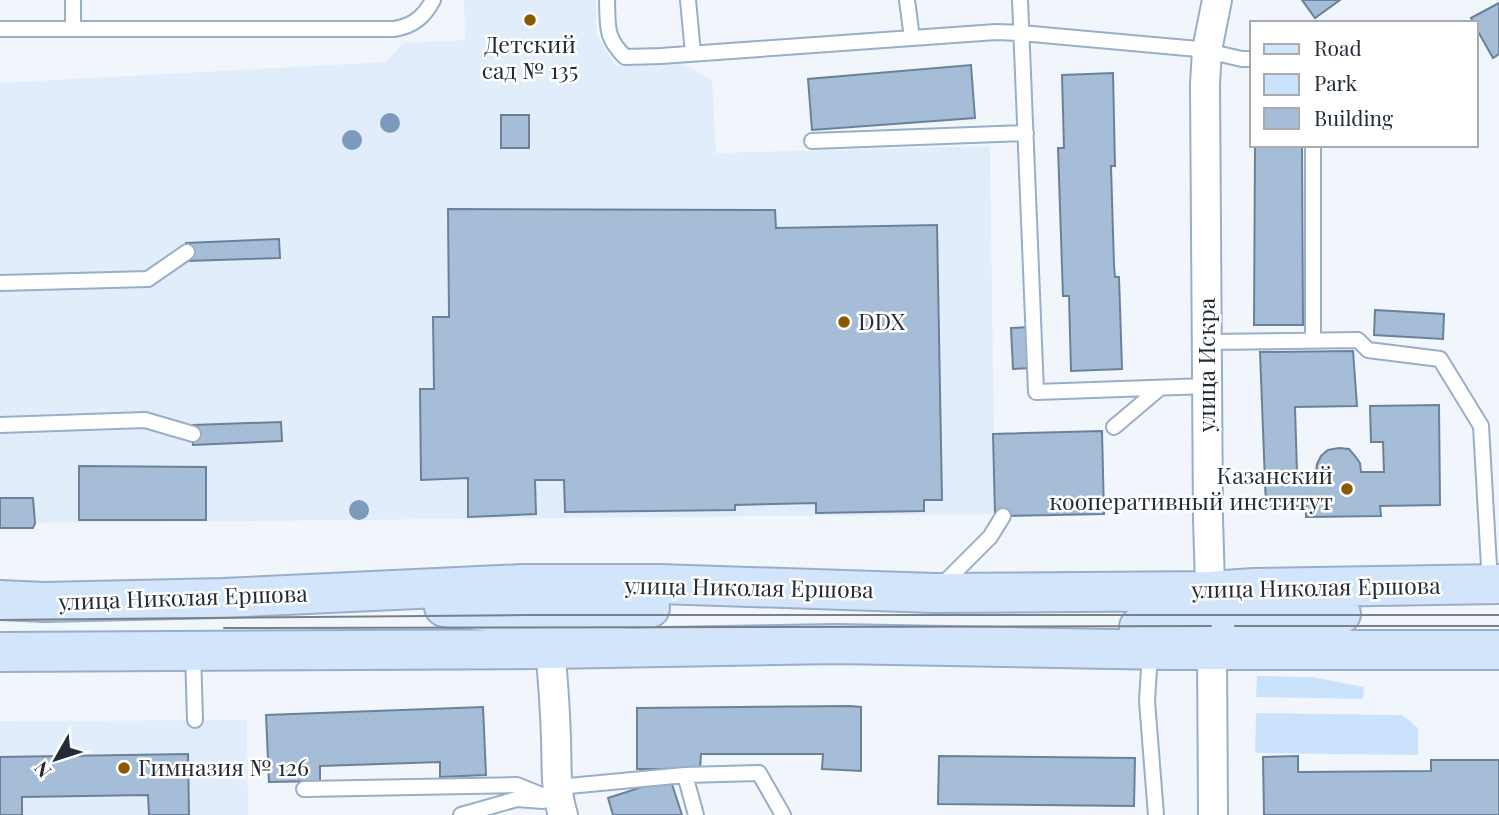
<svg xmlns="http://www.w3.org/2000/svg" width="1499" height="815" viewBox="0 0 1499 815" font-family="'Playfair Display',serif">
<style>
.built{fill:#e2edfb}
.green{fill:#cbe2fc}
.building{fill:#a6bdd8;stroke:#6b819a;stroke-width:2}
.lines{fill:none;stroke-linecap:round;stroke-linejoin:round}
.lane-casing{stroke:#98aec9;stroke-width:18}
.street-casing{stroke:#98aec9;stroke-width:32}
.secondary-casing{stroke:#98aec9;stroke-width:42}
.lane{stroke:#fff;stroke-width:14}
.street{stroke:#fff;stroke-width:28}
.secondary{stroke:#d2e5fa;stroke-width:38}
.tram{stroke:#798088;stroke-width:2}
.tree{fill:#7c9bbc}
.poi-dot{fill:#8a5900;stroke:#fff;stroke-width:2.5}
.labels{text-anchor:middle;stroke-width:5;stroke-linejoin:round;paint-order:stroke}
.poi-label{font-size:23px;fill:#232c36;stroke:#fff;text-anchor:start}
.street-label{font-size:23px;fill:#232c36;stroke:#fff}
</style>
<rect width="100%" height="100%" fill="#f1f6fc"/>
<!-- built -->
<path class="built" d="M464,0H596V34L616,66L683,64L712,80L716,153L990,146L995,514L35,523L33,498H0V83L386,62L403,43L465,40Z
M247,720L248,815H0V721Z"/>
<!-- green -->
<path class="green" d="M1257,676L1312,677L1364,687L1363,699L1256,697Z
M1256,713L1402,715L1418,728V755L1255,753Z"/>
<!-- building -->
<path class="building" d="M1302,0H1340L1315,18Z
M1499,3V54L1493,58L1476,28V23H1474L1471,18Z
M971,65L975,118L812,130L808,79Z
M1113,73L1115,166H1111L1114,265L1115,277H1119L1122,369L1071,371L1069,296H1063L1058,148H1064L1062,75Z
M501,115H529V148H501Z
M1255,145H1302L1303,325H1254Z
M448,209L775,210L776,228L937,225L942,500H924V511L816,513V503L735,505V510L565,512L564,480H535L536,514L468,517V478L421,480L420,389H434L433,317H449Z
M279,239L280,258L187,261L186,243Z
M1375,310L1444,314L1443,339L1374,335Z
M1031,327L1033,368L1013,369L1011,328Z
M1353,351L1357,406L1295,407L1297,472H1316L1317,464L1321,456L1328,450L1339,448L1349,449L1355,456L1360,463L1361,472H1384L1383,442H1371L1370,406L1439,405L1440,505L1380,506L1381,516L1306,517V506L1266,507L1260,352Z
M281,422L282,441L193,445V425Z
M1102,431L1104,514L1003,516L995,514L993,434Z
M79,466L206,467V520H79Z
M0,498H33L35,523L33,528H0Z
M850,706L861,707V771L822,769L823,754H701L700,769H637V708Z
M483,707L486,775L440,777V762L320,766V781L269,782L266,715Z
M188,754L189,815H149L148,795L22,797V815H0V757Z
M939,756L1135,758L1134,806L938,804Z
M1298,756V772L1431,771V760H1499V815H1264L1263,757Z
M670,778L682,815H613L608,798Z"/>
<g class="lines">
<!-- lane casing -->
<g class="lane-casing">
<path id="lane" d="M607,0C608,27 605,37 625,57L661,56L996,32L1021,33L1198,49L1242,59H1252
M688,0L693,53
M907,0L912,38
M1020,0L1036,392L1207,386
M0,29H394C413,26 424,17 433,0
M73,29V0
M812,141L1026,133
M1313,145V340
M0,283L148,279L187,252
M1207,342L1358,340L1368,350L1440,359L1481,426L1490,584
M0,425L145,420L193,434
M1114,427L1160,388
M942,585L990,537L1003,516
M193,652L195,720
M1150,652L1147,701L1156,815
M685,775L696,815
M558,787L685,775L759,773L783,815
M304,789L517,785L559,802
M461,815L517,799L543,801"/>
</g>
<!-- street casing -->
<g class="street-casing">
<path id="street" d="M550,649C553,679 555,708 556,738C557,764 555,790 563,815
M1213,815L1212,650L1208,519L1205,84L1207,50L1217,0"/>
</g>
<!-- secondary casing -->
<g class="secondary-casing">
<path id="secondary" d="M0,600L44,602L223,598L523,584H659L935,593L1210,591L1254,588L1499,584
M444,607L524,615L650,608
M1139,627L1167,626L1254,616L1341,614
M0,652L550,649L837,644L1167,650H1499"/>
</g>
<!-- lane -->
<use href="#lane" class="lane"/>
<!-- street -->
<use href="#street" class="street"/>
<!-- secondary -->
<use href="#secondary" class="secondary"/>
<!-- tram -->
<path class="tram" d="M0,620L524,615H1499
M1235,626H1499
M224,628L1211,626"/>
</g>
<!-- trees -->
<g class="tree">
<circle cx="390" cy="123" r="10"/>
<circle cx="352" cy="140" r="10"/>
<circle cx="359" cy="510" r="10"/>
</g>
<!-- markers -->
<g class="poi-dot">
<circle cx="530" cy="20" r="7"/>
<circle cx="844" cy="322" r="7"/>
<circle cx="1347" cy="489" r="7"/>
<circle cx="124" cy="768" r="7"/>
</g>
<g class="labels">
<!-- poi labels -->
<g class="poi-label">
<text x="530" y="53" text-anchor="middle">Детский<tspan x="530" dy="26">сад № 135</tspan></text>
<text x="858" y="330">DDX</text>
<text x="1333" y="484" text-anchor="end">Казанский<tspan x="1333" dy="26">кооперативный институт</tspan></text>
<text x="138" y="776">Гимназия № 126</text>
</g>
<!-- street labels -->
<g class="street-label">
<text transform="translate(1207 365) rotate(-90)" y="8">улица Искра</text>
<text transform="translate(749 588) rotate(1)" y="8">улица Николая Ершова</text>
<text transform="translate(1316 588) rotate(-1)" y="8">улица Николая Ершова</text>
<text transform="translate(183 598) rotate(-2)" y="8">улица Николая Ершова</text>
</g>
</g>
<!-- legend -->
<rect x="1250" y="21" width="228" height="126" fill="#ffffff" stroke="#a7abaf" stroke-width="2"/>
<rect x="1264" y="44" width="35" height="10" fill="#d2e5fa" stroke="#a7abaf" stroke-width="2"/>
<text x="1314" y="56" font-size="21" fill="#232c36">Road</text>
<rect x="1264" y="74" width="35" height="21" fill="#cbe2fc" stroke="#a7abaf" stroke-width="2"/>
<text x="1314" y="91" font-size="21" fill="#232c36">Park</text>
<rect x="1264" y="108" width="35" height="21" fill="#a6bdd8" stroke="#a7abaf" stroke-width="2"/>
<text x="1314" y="126" font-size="21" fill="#232c36">Building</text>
<!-- north arrow -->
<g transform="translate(56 759) rotate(231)" stroke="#ffffff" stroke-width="5" paint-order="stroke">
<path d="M0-5L12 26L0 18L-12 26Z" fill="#232c36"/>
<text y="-10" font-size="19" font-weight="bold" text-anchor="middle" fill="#232c36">N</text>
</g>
</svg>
